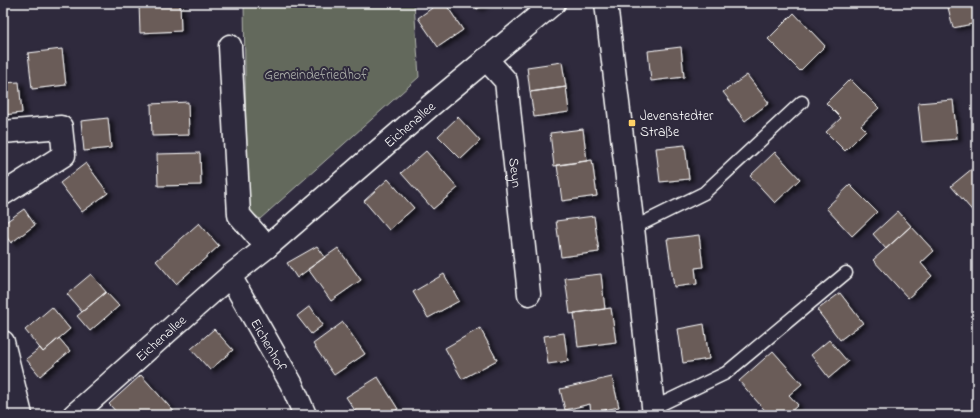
<svg xmlns="http://www.w3.org/2000/svg" width="980" height="418" viewBox="0 0 980 418" font-family="'Indie Flower',sans-serif">
<style>
.green{fill:#63695c;stroke:#b1b4ae}
.building{fill:#6b5b59;stroke:#fff;filter:url(#shadow)}
.lines{fill:none;stroke-linecap:round;stroke-linejoin:round}
.service-casing{stroke:#fff;stroke-width:15}
.minor-casing{stroke:#fff;stroke-width:25}
.service{stroke:#2f2a3d;stroke-width:12}
.minor{stroke:#2f2a3d;stroke-width:22}
.poi-dot{fill:#ffd166;stroke:#2f2a3d;stroke-width:1.5}
.labels{text-anchor:middle;stroke-width:4;stroke-linejoin:round;paint-order:stroke}
.park-label{font-size:14px;fill:#b1b4ae;stroke:#2f2a3d}
.poi-label{font-size:14px;fill:#fff;stroke:#2f2a3d;text-anchor:start}
.street-label{font-size:14px;fill:#fff;stroke:#2f2a3d}
</style>
<defs>
<filter id="shadow"><feDropShadow dx="4.5" dy="2.5" stdDeviation="2" flood-color="#0009"/></filter>
</defs>
<rect width="100%" height="100%" fill="#2f2a3d"/>
<filter id="ink" filterUnits="userSpaceOnUse"><feTurbulence type="fractalNoise" baseFrequency=".025" numOctaves="2"/><feDisplacementMap in="SourceGraphic" scale="8" xChannelSelector="R" yChannelSelector="G"/><feConvolveMatrix kernelMatrix="1 2 1 2 8 2 1 2 1" color-interpolation-filters="sRGB"/></filter>
<g filter="url(#ink)">
<!-- green -->
<path class="green" d="M244,3H414L419,77L260,219L247,209Z"/>
<!-- building -->
<path class="building" d="M139,3H180L181,31L140,33Z
M439,3H445L463,30L438,47L418,18Z
M472,3H486L477,9Z
M947,3H977V23L953,28Z
M794,13L825,46L800,71L768,39Z
M681,47L684,77L651,81L648,51Z
M62,49L66,85L32,89L28,53Z
M562,62L566,87L530,92L527,67Z
M747,75L769,103L745,121L723,92Z
M850,79L879,108L861,125L866,130L845,151L826,132L841,118L826,103Z
M19,82L22,113L3,115V83Z
M566,87L569,112L534,117L530,92Z
M953,100L957,139L922,142L918,103Z
M188,102L189,135L152,136L151,104Z
M458,117L480,141L461,159L438,136Z
M108,118L111,148L84,151L81,121Z
M583,129L587,161L554,166L550,133Z
M685,145L689,179L660,182L656,148Z
M426,151L458,188L433,209L401,173Z
M775,152L800,179L775,203L750,176Z
M200,153L201,185L158,186L157,154Z
M592,160L597,196L562,201L557,165Z
M86,163L108,193L82,212L60,183Z
M973,168L977,173L976,215L951,186Z
M388,179L414,208L389,230L364,201Z
M850,185L877,212L852,236L826,208Z
M24,209L35,225L11,243L3,232V224Z
M898,211L911,226L886,249L873,234Z
M594,216L599,252L561,257L556,221Z
M199,223L219,246L176,284L156,261Z
M911,226L934,251L921,263L932,276L908,298L873,260Z
M699,235L703,267L695,268L697,284L674,287L667,239Z
M317,246L325,257L297,278L287,263Z
M338,248L361,280L331,301L308,269Z
M91,274L106,292L82,312L67,294Z
M444,274L459,301L428,318L413,292Z
M601,274L605,309L570,314L565,278Z
M106,292L119,306L90,331L77,316Z
M840,293L863,323L840,340L817,310Z
M310,306L323,325L311,334L297,316Z
M52,307L70,329L43,352L25,330Z
M611,308L616,342L578,347L574,313Z
M343,322L365,354L334,375L313,344Z
M704,324L709,359L683,363L678,329Z
M480,328L497,360L462,379L445,348Z
M214,329L233,350L210,370L191,349Z
M564,333L568,361L548,364L544,336Z
M59,338L70,351L40,376L26,359L40,348L43,352Z
M829,340L848,362L829,378L811,355Z
M773,351L802,384L789,395L798,405L787,415H769L739,381Z
M141,375L177,415H119L109,404Z
M378,377L398,409L388,415H358L346,397Z
M612,377L619,407L591,413L590,404L565,410L560,389Z"/>
<g class="lines">
<!-- service casing -->
<g class="service-casing">
<path id="service" d="M633,228L704,193L802,102
M653,408L726,373L846,273"/>
</g>
<!-- minor casing -->
<g class="minor-casing">
<g id="minor">
<path d="M606,3L633,228L654,415"/>
<path d="M230,46L239,215L267,247"/>
<path id="s1" d="M486,59L506,81L529,294"/>
<path d="M3,132L61,127L64,155L3,194"/>
<path id="s2" d="M230,276L291,383L305,415"/>
<path d="M3,342L21,415"/>
<path id="s3" d="M74,415L230,276L267,247L429,107L554,3"/>
</g>
</g>
<!-- service -->
<use href="#service" class="service"/>
<!-- minor -->
<use href="#minor" class="minor"/>
</g>
</g>
<!-- markers -->
<rect class="poi-dot" x="628" y="119" width="8" height="8" rx="2"/>
<g class="labels">
<!-- park labels -->
<g class="park-label">
<text x="316" y="79">Gemeindefriedhof</text>
</g>
<!-- poi labels -->
<g class="poi-label">
<text x="640" y="120">Jevenstedter<tspan x="640" dy="16">Straße</tspan></text>
</g>
<!-- street labels -->
<g class="street-label">
<text dy="5" stroke="none"><textPath href="#s3" startOffset="444">Eichenallee</textPath></text>
<text dy="5" stroke="none"><textPath href="#s1" startOffset="122">Seyn</textPath></text>
<text dy="5" stroke="none"><textPath href="#s3" startOffset="116">Eichenallee</textPath></text>
<text dy="5" stroke="none"><textPath href="#s2" startOffset="79">Eichenhof</textPath></text>
</g>
</g>
<!-- margin -->
<rect width="980" height="418" fill="none" stroke="#2f2a3d" stroke-width="16"/>
<rect x="8" y="8" width="964" height="402" fill="none" stroke="#fff" stroke-width="1.5" filter="url(#ink)"/>
</svg>
